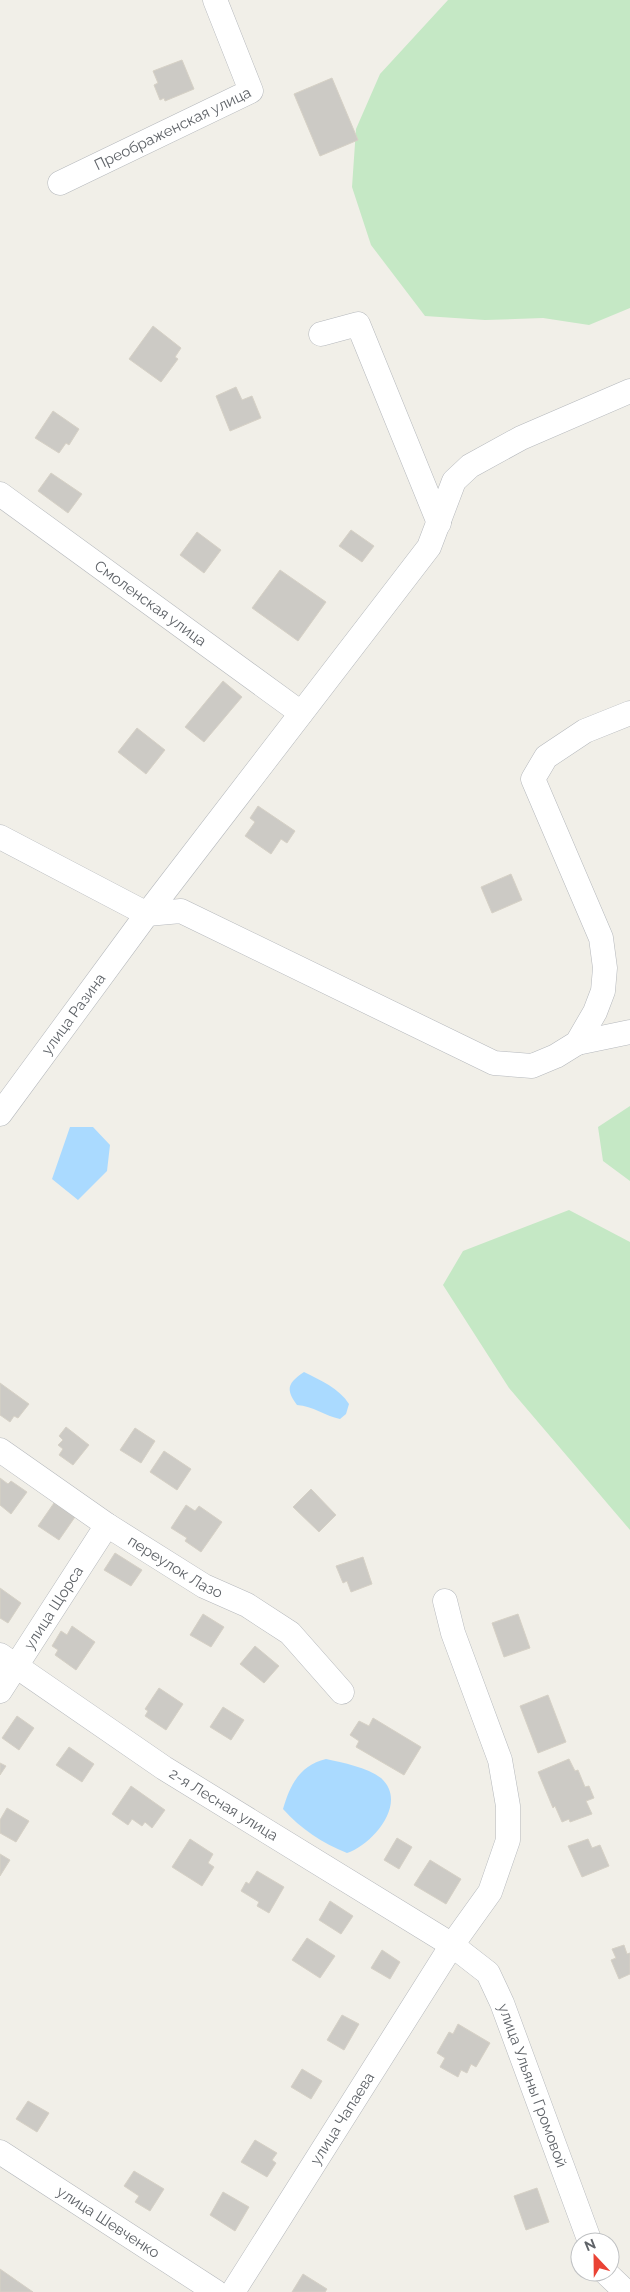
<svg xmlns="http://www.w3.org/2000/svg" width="630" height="2292" viewBox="0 0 630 2292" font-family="Raleway,sans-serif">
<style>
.green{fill:#c5e8c5}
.water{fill:#aadaff}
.building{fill:#cccac5;stroke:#d6d1c6}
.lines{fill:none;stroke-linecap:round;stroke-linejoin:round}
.minor-casing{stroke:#b5b8bc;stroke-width:25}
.minor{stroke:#fff;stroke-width:24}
.labels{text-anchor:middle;stroke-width:4.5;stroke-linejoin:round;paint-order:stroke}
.street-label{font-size:15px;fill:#5f6368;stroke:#fff}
</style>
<rect width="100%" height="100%" fill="#f1efe8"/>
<!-- green -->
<path class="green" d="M448,0H630V308L589,325L543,318L485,320L425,316L371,245L352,187L356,129L380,74Z
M630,1106V1181L603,1161L598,1127Z
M569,1210L630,1242V1530L509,1388L443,1285L463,1251Z"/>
<!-- water -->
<path class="water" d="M70,1127H93L110,1145L107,1171L78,1200L52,1179Z
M304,1372C320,1380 339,1388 349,1404L346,1414L340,1419C325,1416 313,1406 297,1405C285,1389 288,1383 304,1372Z
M326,1759C343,1763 367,1767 381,1778C409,1803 372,1845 347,1853C322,1843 301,1829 283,1809C290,1785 300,1765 326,1759Z"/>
<!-- building -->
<path class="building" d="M182,60L194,89L165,101L164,98L160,100L154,85L158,83L153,71Z
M332,78L358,140L320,156L294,94Z
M153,326L181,348L175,357L178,359L161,382L129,359Z
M236,387L242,400L252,396L261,418L230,431L216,396Z
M53,411L79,429L69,445L66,443L59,453L35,438Z
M51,473L82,494L68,513L38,491Z
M351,530L374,546L362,562L339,546Z
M197,532L221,550L204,573L180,555Z
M280,570L326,602L298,641L252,608Z
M223,681L242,697L204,742L185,727Z
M137,728L165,750L146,774L118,752Z
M258,806L295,831L287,843L281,839L271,854L245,836L255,822L250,818Z
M511,874L522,900L492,913L481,887Z
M0,1383L29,1404L18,1418L14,1416L10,1422L0,1415Z
M66,1427L89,1445L73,1465L59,1455L63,1449L58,1445L63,1440L59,1436Z
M135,1428L155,1441L141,1463L120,1450Z
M164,1451L191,1469L177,1490L150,1472Z
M0,1478L8,1484L11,1481L27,1492L11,1514L0,1505Z
M311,1489L336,1515L319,1532L293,1507Z
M54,1503L75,1517L59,1540L38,1526Z
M186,1505L195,1511L199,1506L222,1522L201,1552L185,1541L187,1538L171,1528Z
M115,1553L142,1570L131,1586L104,1570Z
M363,1557L372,1584L351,1592L347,1581L343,1583L336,1566Z
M0,1588L21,1603L8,1623L0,1618Z
M203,1614L224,1627L211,1647L190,1635Z
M518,1614L530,1648L504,1657L492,1623Z
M72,1626L95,1642L76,1670L55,1655L58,1650L52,1646L61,1631L67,1635Z
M255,1646L279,1666L264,1683L240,1664Z
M159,1688L183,1704L166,1730L145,1716L148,1711L145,1709Z
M548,1695L566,1742L538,1753L520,1706Z
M223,1707L244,1720L231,1740L210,1727Z
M17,1716L34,1728L19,1750L2,1738Z
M373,1718L421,1747L404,1775L356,1747L359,1741L350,1735L359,1721L369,1726Z
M69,1747L94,1764L82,1782L56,1765Z
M569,1759L575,1771L578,1770L585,1787L589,1786L594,1798L586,1801L592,1814L570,1822L569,1819L562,1822L555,1806L553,1808L538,1772Z
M0,1763L6,1766L0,1775Z
M131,1786L165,1810L152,1828L145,1822L142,1826L132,1819L128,1825L112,1814Z
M7,1808L29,1821L16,1842L0,1833V1820Z
M397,1838L412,1847L399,1869L384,1860Z
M190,1839L213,1854L208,1863L214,1867L202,1886L172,1867Z
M588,1839L592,1848L600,1845L609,1866L582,1877L568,1846Z
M0,1854L10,1860L0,1876Z
M430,1860L461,1879L446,1904L414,1885Z
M257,1871L284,1887L269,1913L257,1906L259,1902L241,1891L246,1882L249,1884Z
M330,1901L353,1916L341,1934L319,1920Z
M307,1938L335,1956L320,1978L292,1960Z
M624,1945L627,1954L630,1953V1974L619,1979L611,1960L616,1958L612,1949Z
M382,1950L400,1962L390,1979L371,1968Z
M342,2015L359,2024L344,2050L327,2040Z
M458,2024L490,2043L476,2067L471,2064L467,2073L461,2070L458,2077L440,2067L445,2058L437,2053L449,2032L453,2034Z
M302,2069L322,2081L311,2099L291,2087Z
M28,2101L49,2113L37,2132L16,2119Z
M255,2140L277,2153L272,2160L276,2163L267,2177L241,2162Z
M134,2171L164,2189L150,2211L135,2202L139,2196L124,2186Z
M537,2188L549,2222L526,2230L514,2196Z
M223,2192L249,2207L235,2231L210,2215Z
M0,2269L33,2292H0Z
M303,2274L327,2289L325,2292H292Z"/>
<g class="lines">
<!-- minor casing -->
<g class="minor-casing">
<g id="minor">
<path id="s1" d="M60,183L251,91L215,0"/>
<path d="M321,334L358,324L439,523"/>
<path id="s2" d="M0,494L301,713"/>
<path d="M0,837L147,914L181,911L494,1063L532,1066L556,1056L577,1043L595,1012L603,991L605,968L601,938L533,779L546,757L585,731L630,713"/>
<path d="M577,1043L630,1032"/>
<path id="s3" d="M0,1114L147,914L429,547L454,481L470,466L521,438L630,391"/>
<path id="s4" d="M0,1450L107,1525L204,1586L247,1605L290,1633L342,1692"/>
<path id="s5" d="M0,1655L164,1768L452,1945L488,1973L502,2003L590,2242"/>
<path id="s6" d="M0,1691L107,1525"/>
<path id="s7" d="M0,2152L216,2292"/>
<path d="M605,2272L626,2292"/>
<path id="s8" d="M233,2292L452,1945L490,1892L508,1840V1806L500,1760L453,1633L445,1601"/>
</g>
</g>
<!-- minor -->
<use href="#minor" class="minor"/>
</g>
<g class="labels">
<!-- street labels -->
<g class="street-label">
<text dy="5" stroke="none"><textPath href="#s1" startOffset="125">Преображенская улица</textPath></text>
<text dy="5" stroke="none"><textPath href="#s2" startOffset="186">Смоленская улица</textPath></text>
<text dy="5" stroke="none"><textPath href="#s3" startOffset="124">улица Разина</textPath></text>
<text dy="5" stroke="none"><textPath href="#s4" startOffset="211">переулок Лазо</textPath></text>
<text dy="5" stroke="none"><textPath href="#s6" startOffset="99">улица Щорса</textPath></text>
<text dy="5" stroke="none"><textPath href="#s5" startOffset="269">2-я Лесная улица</textPath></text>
<text dy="5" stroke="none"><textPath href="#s5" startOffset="704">улица Ульяны Громовой</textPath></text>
<text dy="5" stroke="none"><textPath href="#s8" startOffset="205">улица Чапаева</textPath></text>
<text dy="5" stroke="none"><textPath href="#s7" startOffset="129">улица Шевченко</textPath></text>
</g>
</g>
<!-- north arrow -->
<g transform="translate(595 2257) rotate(338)"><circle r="24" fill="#ffffff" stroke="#bfc1c3"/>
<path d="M0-4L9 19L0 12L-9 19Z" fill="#ea4335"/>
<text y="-8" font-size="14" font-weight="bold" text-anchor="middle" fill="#5f6368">N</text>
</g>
</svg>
